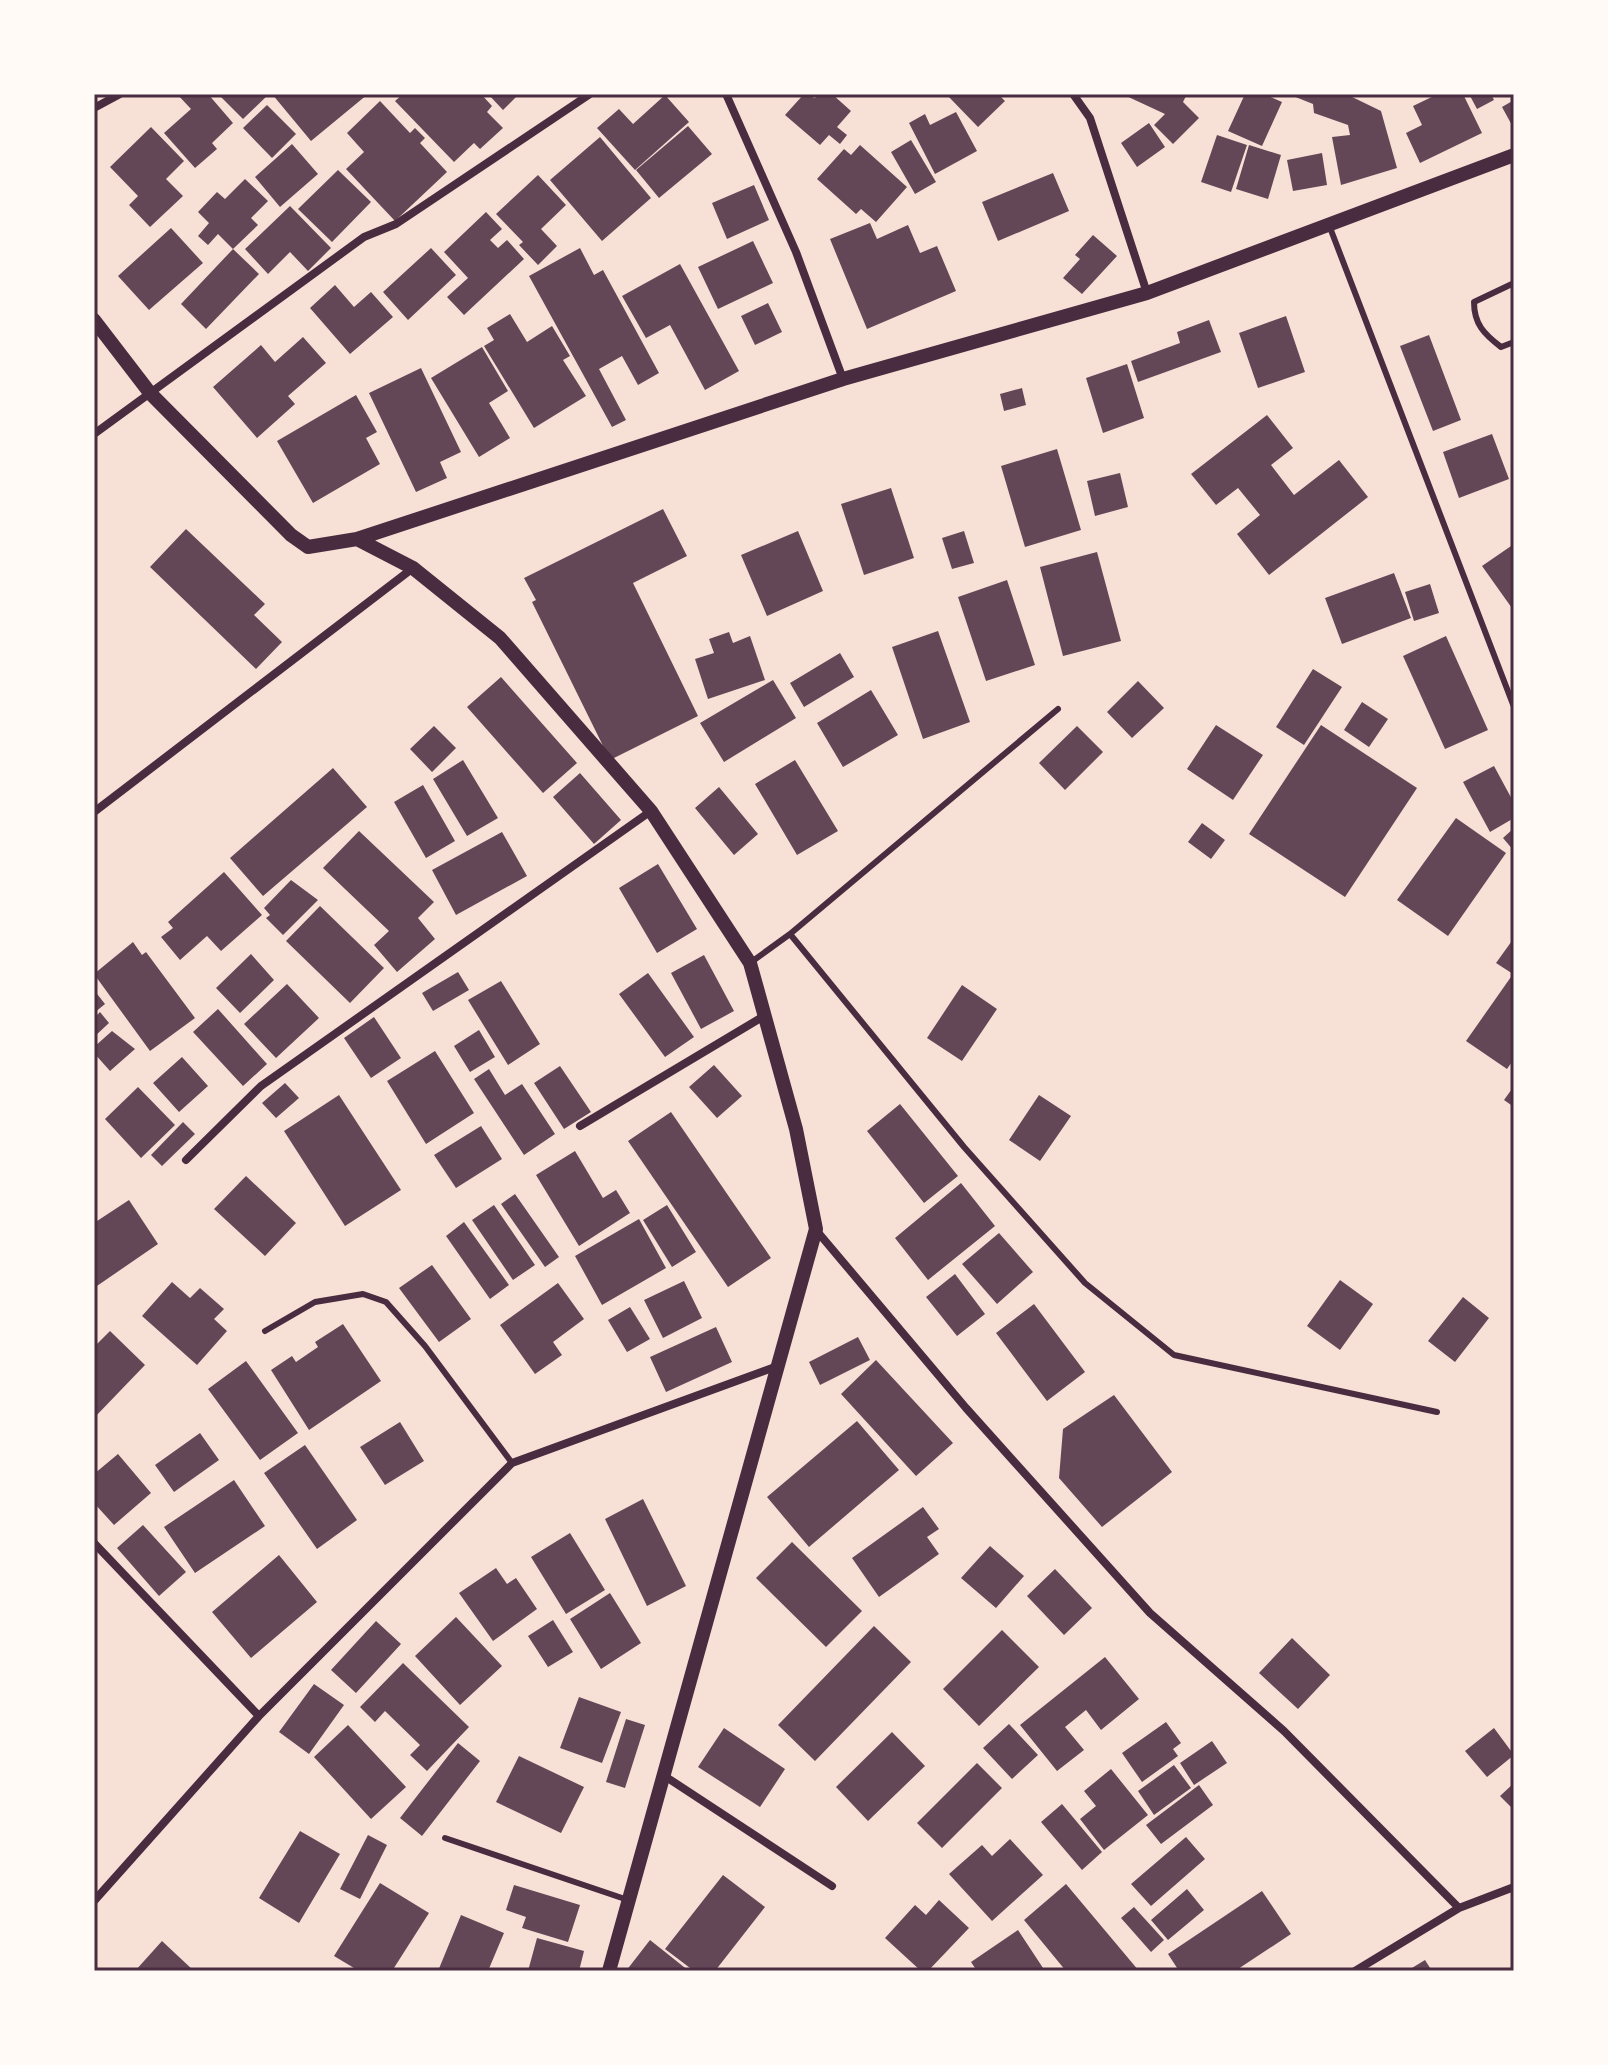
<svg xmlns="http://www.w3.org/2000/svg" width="1608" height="2065" viewBox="0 0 1608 2065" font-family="Jost,sans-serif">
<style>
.building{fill:#644757}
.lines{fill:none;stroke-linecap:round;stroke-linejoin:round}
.service{stroke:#4a2c40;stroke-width:6}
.minor{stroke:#4a2c40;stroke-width:8}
.tertiary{stroke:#4a2c40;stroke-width:14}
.neatline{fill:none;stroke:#4a2c40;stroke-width:3}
</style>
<rect width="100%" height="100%" fill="#f7e1d7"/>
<!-- building -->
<path class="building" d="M177,94H208L233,123L212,143L217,149L195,168L164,133L191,109Z
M218,94H269L243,119Z
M272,94H368L311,141Z
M403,94H481L492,106L487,112L503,128L480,149L474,143L454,162L395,101Z
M488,94H519L503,110Z
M804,94L815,98L818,94H832L851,111L837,127L847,135L840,144L829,135L820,145L785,115Z
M946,94H998L1005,101L978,127Z
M1122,94H1187L1183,102L1199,118L1173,144L1154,125L1165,114Z
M1245,94H1264L1282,102L1262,146L1228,131Z
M1288,94H1346L1381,111L1397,168L1341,185L1332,137L1350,135L1348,125L1314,113L1313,104Z
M1438,94H1463L1482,133L1420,163L1406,133L1422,125L1413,106Z
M1469,94H1491L1494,100L1477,109Z
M665,95L689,122L635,170L597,128L619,109L633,124Z
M1514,100V129L1502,107Z
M380,101L410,133L415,128L425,138L420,143L447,172L395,221L346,169L364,152L347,133Z
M267,105L296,134L272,158L243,128Z
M956,112L977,151L935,174L909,123L925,114L930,125Z
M1149,123L1165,147L1137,167L1121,143Z
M688,126L712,154L659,198L636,170Z
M151,127L184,161L166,179L183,196L150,227L129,205L138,196L110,167Z
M1217,135L1247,145L1231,192L1201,182Z
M600,137L651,198L602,241L550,180Z
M911,140L936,182L915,194L891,152Z
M292,144L318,174L280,207L255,177Z
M860,145L907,187L876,222L861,209L856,214L817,179L844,149L851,155Z
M1249,145L1281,155L1268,199L1236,189Z
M1322,153L1327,185L1293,191L1287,160Z
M338,170L371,202L332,242L298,209Z
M1053,173L1069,211L998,241L982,202Z
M538,175L566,205L541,229L557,246L538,265L519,245L523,242L496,214Z
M245,179L268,201L251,218L258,225L233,249L218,234L208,245L198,236L209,223L198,212L217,192L225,199Z
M754,185L769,220L727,239L712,203Z
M290,206L331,248L308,271L290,252L268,274L245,249Z
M486,212L502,229L490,240L498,248L507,240L524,259L464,315L447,297L468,278L444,252Z
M870,223L877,239L908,225L920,253L937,246L956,291L867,329L830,239Z
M171,228L203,263L149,310L118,276Z
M1093,235L1117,256L1082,294L1063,278L1080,259L1075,255Z
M753,241L773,283L718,309L698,267Z
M431,248L456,275L408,320L383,292Z
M580,248L594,275L603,270L659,373L638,385L622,356L599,369L626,420L612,427L529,276Z
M233,249L259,274L206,329L181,304Z
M680,264L739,371L705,390L670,325L646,338L622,296Z
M335,285L354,307L371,292L393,317L350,354L310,308Z
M768,303L782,332L755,345L741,316Z
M510,314L527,342L552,326L570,356L563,360L586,396L534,428L484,346L494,340L487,328Z
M1286,316L1305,372L1258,388L1239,333Z
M1209,320L1221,352L1138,382L1131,361L1180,343L1177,332Z
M1429,335L1461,420L1433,431L1400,346Z
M303,337L326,363L288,396L295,404L257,438L213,387L261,345L275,362Z
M482,347L508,391L489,403L510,438L479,457L431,378Z
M1127,364L1144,418L1103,433L1086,378Z
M421,368L461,452L440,462L447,478L416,492L369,393Z
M1022,388L1026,405L1004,411L1000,394Z
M356,395L377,432L366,438L380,464L313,503L277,441Z
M1267,415L1293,448L1271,465L1294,495L1339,460L1368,497L1269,575L1237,534L1260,515L1238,488L1216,505L1191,474Z
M1492,434L1509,479L1459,498L1443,452Z
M1057,449L1081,530L1025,547L1001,466Z
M1120,473L1128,507L1095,516L1087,481Z
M891,488L914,558L864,575L841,504Z
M663,509L687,556L633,583L698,716L610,760L532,602L536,600L524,578Z
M186,529L265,604L254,615L282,642L256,669L150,567Z
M798,531L823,591L767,616L741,555Z
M964,531L974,563L952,569L942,538Z
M1514,544V611L1482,566Z
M1097,552L1121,641L1063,656L1040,567Z
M1394,573L1411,618L1342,644L1325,598Z
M1007,580L1035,665L986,681L958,597Z
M1430,584L1439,613L1414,621L1405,592Z
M938,631L970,722L923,739L892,647Z
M729,632L733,643L750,636L765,680L708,699L695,659L714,653L709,639Z
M1446,636L1488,730L1445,749L1403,656Z
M840,653L854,677L804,707L790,683Z
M1313,669L1342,687L1304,745L1276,727Z
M501,677L577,763L543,793L467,707Z
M773,680L796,718L724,762L700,723Z
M1138,681L1164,708L1132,738L1107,712Z
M871,690L898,735L843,767L817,723Z
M1362,702L1388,719L1369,747L1344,730Z
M1216,725L1263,755L1233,800L1187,769Z
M1321,725L1417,788L1345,897L1249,834Z
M434,726L456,748L432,772L410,749Z
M1077,726L1103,752L1065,790L1039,763Z
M463,760L498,818L467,836L433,779Z
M795,760L838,831L797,855L755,784Z
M1494,766L1514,803V818L1490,832L1463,782Z
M333,768L367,807L263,896L230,858Z
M580,773L621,820L594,844L553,797Z
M423,785L455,841L426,858L394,802Z
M719,787L758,834L734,855L695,808Z
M1456,818L1506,853L1448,936L1397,900Z
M1202,823L1225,840L1211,859L1188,842Z
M1514,828V851L1503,838Z
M359,831L434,902L418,918L435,939L397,972L374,945L389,931L323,868Z
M502,832L527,876L456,915L432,870Z
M658,864L697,929L657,953L619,888Z
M224,872L262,915L221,951L207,936L180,960L161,937L173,928L168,922Z
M291,880L318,900L283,935L266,918L270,915L264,908Z
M320,906L384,968L350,1003L286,941Z
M1514,938V1059L1507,1069L1466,1041L1513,974L1496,963Z
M133,942L142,955L146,952L195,1018L150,1051L94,974Z
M251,954L274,980L240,1013L216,988Z
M704,955L734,1011L701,1029L671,973Z
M458,972L469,990L433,1011L422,993Z
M648,973L694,1037L665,1057L619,994Z
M501,981L540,1044L508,1065L468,1000Z
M287,984L319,1018L276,1058L244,1024Z
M962,985L997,1009L962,1061L927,1038Z
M94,990L105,1004L94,1013Z
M218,1009L267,1064L243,1086L193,1032Z
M100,1012L109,1023L94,1037V1018Z
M374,1017L401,1058L371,1078L344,1038Z
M479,1030L495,1057L470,1072L454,1046Z
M112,1031L135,1049L110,1071L94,1053V1047Z
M435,1051L474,1113L426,1144L387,1081Z
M182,1057L208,1086L179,1112L153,1083Z
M714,1065L742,1096L717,1118L689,1087Z
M560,1066L591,1112L564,1129L534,1083Z
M489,1069L505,1095L522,1084L555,1134L524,1155L474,1079Z
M285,1083L299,1098L276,1118L262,1103Z
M1514,1086V1107L1504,1100Z
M138,1087L175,1125L141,1158L105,1119Z
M339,1095L401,1190L345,1226L284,1131Z
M1039,1095L1071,1116L1040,1161L1009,1140Z
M900,1104L958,1176L924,1203L867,1131Z
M671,1112L771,1258L728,1287L628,1141Z
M183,1122L195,1134L162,1166L151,1155Z
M481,1126L502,1159L456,1188L434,1155Z
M575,1151L603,1198L616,1190L630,1213L579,1246L536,1175Z
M246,1176L296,1223L265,1256L214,1209Z
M961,1183L995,1226L928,1280L895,1238Z
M515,1194L559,1257L545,1267L501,1204Z
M129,1200L158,1244L94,1288V1223Z
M494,1205L535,1265L513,1280L472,1220Z
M667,1205L696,1252L672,1267L643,1220Z
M639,1219L666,1268L602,1305L575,1256Z
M464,1222L509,1285L490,1299L446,1236Z
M999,1233L1033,1272L997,1304L962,1264Z
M432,1265L471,1319L439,1342L399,1288Z
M955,1274L985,1314L957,1336L926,1297Z
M1340,1280L1373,1304L1340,1350L1307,1326Z
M684,1281L702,1318L663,1338L644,1300Z
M172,1282L190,1298L200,1288L224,1309L214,1319L227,1331L197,1365L142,1316Z
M558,1283L584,1319L553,1342L562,1355L535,1374L500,1325Z
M1463,1297L1489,1318L1455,1362L1428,1341Z
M1034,1304L1085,1372L1047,1401L996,1333Z
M630,1307L650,1339L627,1352L608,1320Z
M343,1324L381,1381L309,1430L271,1370L292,1356L296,1362L318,1347L315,1342Z
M716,1327L732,1362L666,1392L650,1357Z
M110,1331L145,1365L94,1418V1347Z
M858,1337L870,1360L820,1385L809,1362Z
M876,1360L953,1443L916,1476L841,1394Z
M246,1361L298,1433L260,1460L208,1389Z
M1114,1395L1172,1472L1102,1527L1059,1478L1063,1429Z
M857,1421L899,1470L809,1547L767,1497Z
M400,1422L424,1461L385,1485L360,1447Z
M200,1433L219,1460L174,1492L155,1465Z
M305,1445L357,1520L317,1549L264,1473Z
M118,1454L151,1493L114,1525L94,1503V1474Z
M234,1480L265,1526L195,1573L164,1527Z
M643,1499L686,1586L647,1606L605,1519Z
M923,1507L939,1529L927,1537L939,1554L879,1597L852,1558Z
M143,1525L186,1572L159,1596L117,1548Z
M570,1533L605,1590L566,1614L531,1557Z
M792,1542L862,1611L826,1647L756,1578Z
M990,1546L1024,1576L996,1608L961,1578Z
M279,1555L317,1602L251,1658L212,1612Z
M496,1568L507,1584L516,1578L537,1609L493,1641L459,1593Z
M1055,1569L1092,1608L1064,1635L1027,1596Z
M610,1593L641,1643L601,1669L570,1619Z
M456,1617L502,1666L460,1705L415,1656Z
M553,1620L573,1652L548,1667L528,1636Z
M376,1621L401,1644L356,1693L331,1670Z
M874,1626L911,1662L815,1761L778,1725Z
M1002,1630L1039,1667L979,1726L943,1689Z
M1292,1638L1330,1675L1298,1709L1259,1673Z
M1105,1657L1139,1699L1101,1730L1086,1710L1065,1727L1084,1750L1057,1771L1020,1725Z
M403,1663L469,1727L427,1771L410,1755L420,1745L385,1711L375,1722L360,1707Z
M314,1684L344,1705L309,1754L279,1732Z
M579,1697L621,1712L602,1763L560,1748Z
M626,1719L645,1725L625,1788L606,1782Z
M1166,1722L1181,1743L1173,1749L1178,1756L1142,1782L1122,1753Z
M1009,1724L1038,1755L1012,1779L983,1748Z
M348,1725L406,1787L371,1819L314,1757Z
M724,1728L785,1769L760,1807L698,1767Z
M1494,1728L1514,1755L1487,1777L1465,1751Z
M892,1732L925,1766L868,1821L836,1787Z
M1212,1741L1227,1763L1194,1785L1180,1763Z
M458,1743L480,1761L422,1836L400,1818Z
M519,1756L584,1787L561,1833L496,1802Z
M977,1763L1002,1788L942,1848L917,1823Z
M1174,1765L1191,1788L1154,1815L1138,1791Z
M1111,1769L1148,1815L1104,1850L1080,1819L1096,1806L1084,1791Z
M1514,1783V1810L1500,1796Z
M1199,1785L1213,1805L1161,1844L1146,1825Z
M1062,1804L1102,1852L1082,1870L1041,1822Z
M300,1831L340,1854L299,1923L259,1898Z
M368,1835L387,1845L360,1899L340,1889Z
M1186,1837L1205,1859L1151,1906L1131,1884Z
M1010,1839L1043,1875L992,1921L949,1874L982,1845L992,1856Z
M723,1875L765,1907L715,1971H694L665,1949Z
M380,1883L429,1913L392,1971H359L334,1956Z
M1066,1884L1139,1971H1066L1024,1920Z
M514,1885L580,1905L568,1942L522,1928L526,1917L506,1910Z
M1187,1889L1204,1910L1168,1940L1151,1920Z
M1262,1891L1291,1934L1235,1971H1179L1168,1954Z
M939,1900L969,1928L928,1971H921L885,1938L915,1905L926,1915Z
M1134,1907L1164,1940L1151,1952L1121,1918Z
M461,1915L504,1933L488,1971H438Z
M1018,1930L1045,1971H977L971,1962Z
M537,1938L584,1951L579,1971H528Z
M650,1940L689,1971H626Z
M162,1941L194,1971H135Z
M1425,1960L1432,1971H1407Z"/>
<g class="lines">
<!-- service -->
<path class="service" d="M1329,225L1514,707
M1514,283L1474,302C1474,324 1484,334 1501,347L1514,342
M790,934L964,1147L1085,1283L1174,1355L1437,1412
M750,963L790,934L1058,709
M265,1331L315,1302L363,1294L386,1302L425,1346L512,1463
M445,1838L628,1900"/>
<!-- minor -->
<path class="minor" d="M726,94L796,252L843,379
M1073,94L1090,118L1147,293
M94,108L120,94
M94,434L364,237L396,224L590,94
M94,812L413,568
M580,1126L764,1016
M186,1160L261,1086L651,811
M816,1230L966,1408L1150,1613L1284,1731L1459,1908
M94,1543L259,1716
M663,1775L832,1886
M94,1901L259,1716L512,1463L775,1367
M1355,1971L1459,1908L1514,1887"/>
<!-- tertiary -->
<path class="tertiary" d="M94,320L150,393L291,535L308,547L357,539L843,379L1147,293L1514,155
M357,539L413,568L500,638L651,811L750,963L796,1129L816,1229L609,1971"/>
</g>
<!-- border -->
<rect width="1608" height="2065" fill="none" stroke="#fffaf5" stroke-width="192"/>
<rect x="96" y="96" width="1416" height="1873" class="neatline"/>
</svg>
